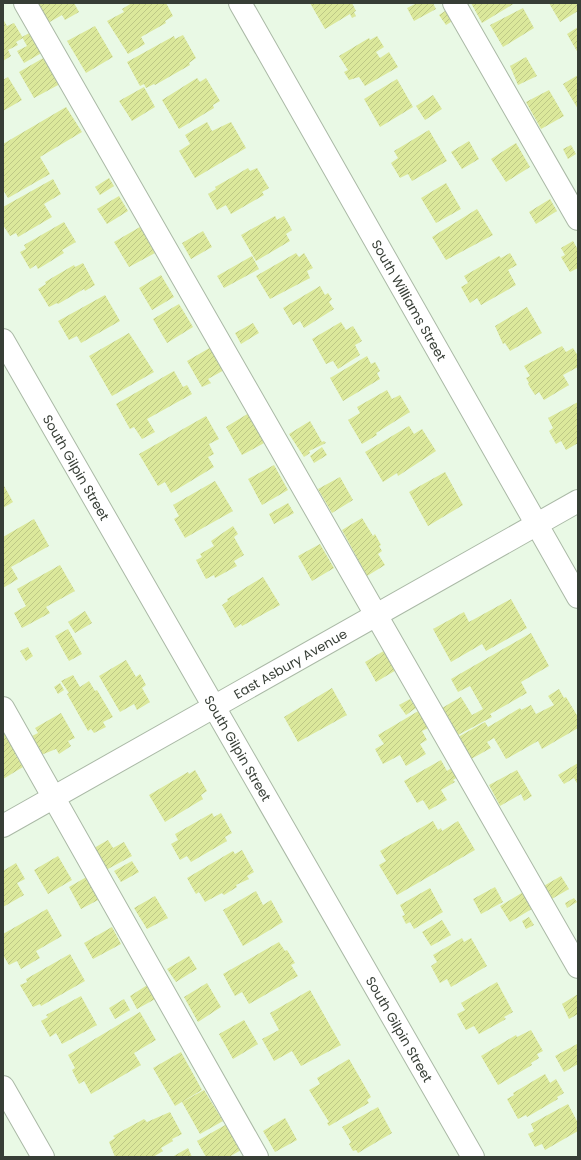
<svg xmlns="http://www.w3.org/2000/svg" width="581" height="1160" viewBox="0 0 581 1160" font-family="Poppins,sans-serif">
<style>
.building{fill:url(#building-hatch)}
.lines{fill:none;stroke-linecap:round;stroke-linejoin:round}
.minor-casing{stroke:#aab9a6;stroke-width:24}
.minor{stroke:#fff;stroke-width:22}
.labels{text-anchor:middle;stroke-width:4;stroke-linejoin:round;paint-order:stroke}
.street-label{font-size:13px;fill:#373e36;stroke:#fff}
</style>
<defs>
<pattern id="building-hatch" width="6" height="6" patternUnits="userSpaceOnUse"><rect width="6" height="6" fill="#dbe89b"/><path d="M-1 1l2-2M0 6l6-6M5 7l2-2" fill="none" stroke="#bdc886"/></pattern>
</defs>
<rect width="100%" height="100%" fill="#e9f9e5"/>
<!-- building -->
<path class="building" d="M37,3H74L79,12L65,20L62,15L48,23Z
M132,3H166L173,16L165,21L166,23L141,37L145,44L128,54L107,21L124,12L122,9Z
M310,3H352L356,11L354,12L356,16L352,18L350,14L325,29Z
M417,3H433L436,9L414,21L407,8Z
M471,3H515L482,23Z
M549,3H578V11L560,22Z
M523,8L534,28L503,47L490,25Z
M448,9L454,20L446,25L439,15Z
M3,19L7,26L14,23L23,38L16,42L18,45L8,50L11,56L3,61Z
M95,26L113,57L86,73L67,41Z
M578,27V53L567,34Z
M33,31L45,51L24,63L17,51L27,46L22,37Z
M183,35L196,58L189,63L190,65L155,85L154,84L146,88L144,84L140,86L127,62L174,36L175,39Z
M377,36L384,47L376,52L380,58L389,52L398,67L365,86L359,77L349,80L344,72L348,70L339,56L369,38L370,40Z
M45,57L60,84L34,98L19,72Z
M526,57L537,76L518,85L510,66Z
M578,75V109L563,84Z
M8,77L22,100L3,111V80Z
M197,78L200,82L206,78L220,101L213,105L214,108L179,129L162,100Z
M397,79L413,107L380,127L364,99Z
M144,87L155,107L132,121L119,101Z
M549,90L564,116L541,129L526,102Z
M433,95L442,109L425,120L416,106Z
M66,107L82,132L40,157L50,174L8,198L3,190V144Z
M207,122L212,131L231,122L246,148L195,178L179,151L190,144L185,135Z
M429,130L447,161L412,181L408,174L400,178L391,163L398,158L394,151Z
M469,141L479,159L462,169L451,152Z
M516,143L530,167L506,182L491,159Z
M571,145L576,154L568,159L563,149Z
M248,168L250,171L257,168L269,188L262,192L264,195L231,214L226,205L217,210L208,194L216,189L215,187Z
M109,178L114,186L100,195L95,187Z
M53,179L61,194L44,204L52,217L18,237L16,233L10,236L3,225V207Z
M446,183L461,209L436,223L421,198Z
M119,196L128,211L107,224L97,209Z
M550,199L557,211L536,224L529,212Z
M477,209L493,235L446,260L432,237Z
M275,216L277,220L284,216L292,230L286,234L290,241L256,261L241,235Z
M64,222L76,242L62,250L64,253L38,269L36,265L30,269L20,252L26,249L24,245Z
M140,227L155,253L129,267L114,242Z
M203,231L212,247L191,259L182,243Z
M573,241L577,248L578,247V268L570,272L561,257L565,255L561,248Z
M296,253L299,257L304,253L313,268L307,271L310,278L270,299L256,276Z
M510,253L517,265L508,270L516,285L481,305L477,298L470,303L461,287L468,283L464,276L499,256L501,258Z
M252,256L259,269L224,288L217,276Z
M83,263L95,285L85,291L84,289L58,304L57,303L49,307L38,289L46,284L45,282L74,265L75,267Z
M161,275L174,297L152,310L139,288Z
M320,286L325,295L328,293L332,299L329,302L334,309L304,328L300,321L293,325L283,308Z
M105,295L120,321L81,343L77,336L69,340L58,321Z
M179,304L193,327L167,343L153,319Z
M527,307L542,333L510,351L505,343L503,344L495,326Z
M341,322L346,330L353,326L362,341L355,345L360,355L338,369L333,361L326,364L312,339Z
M253,323L259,333L241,344L235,333Z
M129,333L154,372L112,396L89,356Z
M213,346L226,369L208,379L211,383L202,387L187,361Z
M562,346L566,352L573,348L578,356V367L563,375L569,385L544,400L539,392L535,395L528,384L529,383L526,378L530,376L524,366Z
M367,356L371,364L375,362L380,371L377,373L380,379L343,401L330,378Z
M174,371L183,387L187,385L192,394L147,419L155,432L142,439L134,427L130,429L116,404Z
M387,390L392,399L400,395L410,412L376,433L377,435L362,444L348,420L360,413L357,407Z
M578,402V443L566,450L561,441L556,444L549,431L553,428L548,418Z
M249,413L266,442L242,455L226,427Z
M206,416L219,439L209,444L214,454L208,457L214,467L171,493L165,482L158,486L139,454Z
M310,421L322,442L324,441L326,443L309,451L310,453L304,457L289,434Z
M409,426L414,434L422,429L436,451L398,476L397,473L383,482L365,452Z
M322,447L327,455L314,463L310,456Z
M274,465L288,490L262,505L248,479Z
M445,472L463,505L428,526L409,492Z
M340,477L353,500L332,513L318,489Z
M215,481L233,511L185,538L174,519L179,516L173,505Z
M3,484L13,502L3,508Z
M288,503L294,513L274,524L269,514Z
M362,518L373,536L375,534L381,545L379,546L382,551L378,554L385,565L367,576L342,530Z
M34,519L49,546L11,567L18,579L3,588V537Z
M233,526L238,534L234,537L244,555L234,561L237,566L215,578L214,575L206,579L196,560L202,557L200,554L214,546L211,541Z
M320,544L334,568L312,581L298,556Z
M60,565L75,591L46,607L50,613L22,628L14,613L26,606L17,589Z
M263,577L280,605L242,626L241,624L235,628L222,605L228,601L227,599Z
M511,599L527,628L486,651L482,644L451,662L433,629L464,612L469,622Z
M85,611L92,623L75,633L68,622Z
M68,629L82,654L69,661L55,636Z
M531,633L549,666L521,682L527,693L490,714L492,717L458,735L442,708L461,697L472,715L483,709L470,686L458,692L451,679Z
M28,647L33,656L26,661L20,651Z
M387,649L398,669L376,682L365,662Z
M126,660L136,677L140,674L146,685L142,688L150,702L137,710L134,704L120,712L99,676Z
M73,675L80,687L89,681L95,691L97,690L113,717L103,722L106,727L94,733L91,729L88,731L67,694L69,693L61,681Z
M60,683L64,690L58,694L54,687Z
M332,688L347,715L298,742L284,717Z
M559,689L564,698L566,697L578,717V728L542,749L538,741L506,759L494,738L487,742L491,748L471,759L458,737L485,722L488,727L520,708L521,710L531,705L536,714L554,705L548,696Z
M410,699L416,708L406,715L399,705Z
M420,710L430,727L422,731L427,740L420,744L426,754L406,766L400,755L383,764L375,749L384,744L378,735Z
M61,713L75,738L68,741L71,746L59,754L56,749L41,755L30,737L38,733L35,728Z
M5,731L19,752L15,754L23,767L3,779V732Z
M441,760L447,771L453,767L458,777L453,780L455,782L441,790L447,800L429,810L423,800L417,803L404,781Z
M578,763V785L574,778L564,784L558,775Z
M195,770L207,791L201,795L203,799L165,822L149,795L188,772L189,774Z
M517,770L532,796L524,801L521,794L500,806L489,785Z
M212,813L214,817L221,813L232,833L225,837L227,841L191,862L187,856L180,860L171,844L178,840L175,834Z
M433,821L438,830L441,828L442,831L458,821L475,850L397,895L379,865L386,861L380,851Z
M108,840L113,848L124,842L132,856L106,870L94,848Z
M242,850L254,872L247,876L249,879L236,885L237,887L224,895L222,893L205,902L199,892L196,894L187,878L233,851L235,854Z
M58,856L72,880L48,894L34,870Z
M132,861L139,872L121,882L114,871Z
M16,863L25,879L17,883L24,895L3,907V871Z
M90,875L102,898L81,909L69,887Z
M561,876L569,889L550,900L542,887Z
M495,887L503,902L481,914L473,899Z
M430,888L443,912L414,929L410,922L406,924L402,916L405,915L400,905Z
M256,891L263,905L271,900L283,922L243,946L223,910Z
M525,891L535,907L510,922L500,906Z
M155,896L168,918L147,929L134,908Z
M574,898L577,902L567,908L565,903Z
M47,909L62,936L36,951L40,958L21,969L17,961L9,965L3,955V934Z
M529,917L534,925L526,929L522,921Z
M442,920L451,935L431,946L422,932Z
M112,927L121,944L93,959L84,943Z
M462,938L464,942L471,938L487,966L451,987L447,979L440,983L431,966L437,962L433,955Z
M279,942L285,951L287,950L295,963L291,965L298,976L249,1004L242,992L235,996L223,974Z
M70,954L85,981L41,1006L40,1004L33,1007L20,985L27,982L26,979Z
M189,956L197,969L176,982L167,969Z
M497,982L513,1012L504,1017L506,1019L479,1034L474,1026L466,1030L457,1014L465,1010L461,1003Z
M207,983L221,1007L198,1022L184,997Z
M149,984L157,998L137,1009L130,996Z
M310,990L341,1045L301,1066L292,1051L274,1061L262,1039L279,1030L270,1013Z
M578,994V1014L569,1019L562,1004Z
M81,996L97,1025L62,1044L56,1033L50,1037L41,1021L48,1017L46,1015Z
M124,999L130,1010L115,1019L109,1008Z
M140,1012L156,1040L134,1053L141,1065L91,1094L84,1081L79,1084L72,1070L75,1068L68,1055Z
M244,1020L258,1044L233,1059L219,1034Z
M531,1030L543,1051L537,1054L539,1058L531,1063L532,1065L498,1085L481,1056L516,1035L517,1037Z
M577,1044L578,1064L564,1072L555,1056Z
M181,1052L202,1090L175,1106L153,1068Z
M349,1059L371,1097L367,1100L369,1103L329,1126L327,1123L329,1122L309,1090L320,1084L317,1078Z
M545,1074L550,1083L556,1079L564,1093L557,1097L558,1099L527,1117L526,1115L518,1119L507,1099L514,1095L513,1093Z
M204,1090L223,1121L200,1134L182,1102Z
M568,1104L578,1123V1131L545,1150L542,1144L535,1147L528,1134L534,1131L531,1124Z
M378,1107L392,1133L358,1153L356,1150L353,1151L349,1144L351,1142L342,1127Z
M170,1112L182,1134L172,1139L173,1141L161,1148L163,1151L153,1157H115L109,1142L115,1138L113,1136L144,1119L147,1122Z
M285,1118L297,1140L275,1152L263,1131Z
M227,1124L241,1150L229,1157H206L197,1141Z
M188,1148L192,1157H172Z"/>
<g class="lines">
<!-- minor casing -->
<g class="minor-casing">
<g id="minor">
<path d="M25,3L578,967"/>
<path id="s1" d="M240,3L578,597"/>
<path d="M454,3L578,219"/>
<path id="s2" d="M3,340L473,1157"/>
<path d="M3,708L257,1157"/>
<path id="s3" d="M3,826L578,501"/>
<path d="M3,1087L43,1157"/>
</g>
</g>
<!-- minor -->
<use href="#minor" class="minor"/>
</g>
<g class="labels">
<!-- street labels -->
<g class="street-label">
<text dy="5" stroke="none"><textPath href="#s1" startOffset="342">South Williams Street</textPath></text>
<text dy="5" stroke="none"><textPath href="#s2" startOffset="147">South Gilpin Street</textPath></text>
<text dy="5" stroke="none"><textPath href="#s3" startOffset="330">East Asbury Avenue</textPath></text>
<text dy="5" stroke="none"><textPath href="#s2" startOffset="471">South Gilpin Street</textPath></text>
<text dy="5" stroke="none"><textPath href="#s2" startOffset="795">South Gilpin Street</textPath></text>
</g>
</g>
<!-- border -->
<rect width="581" height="1160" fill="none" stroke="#373e36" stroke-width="8"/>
</svg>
